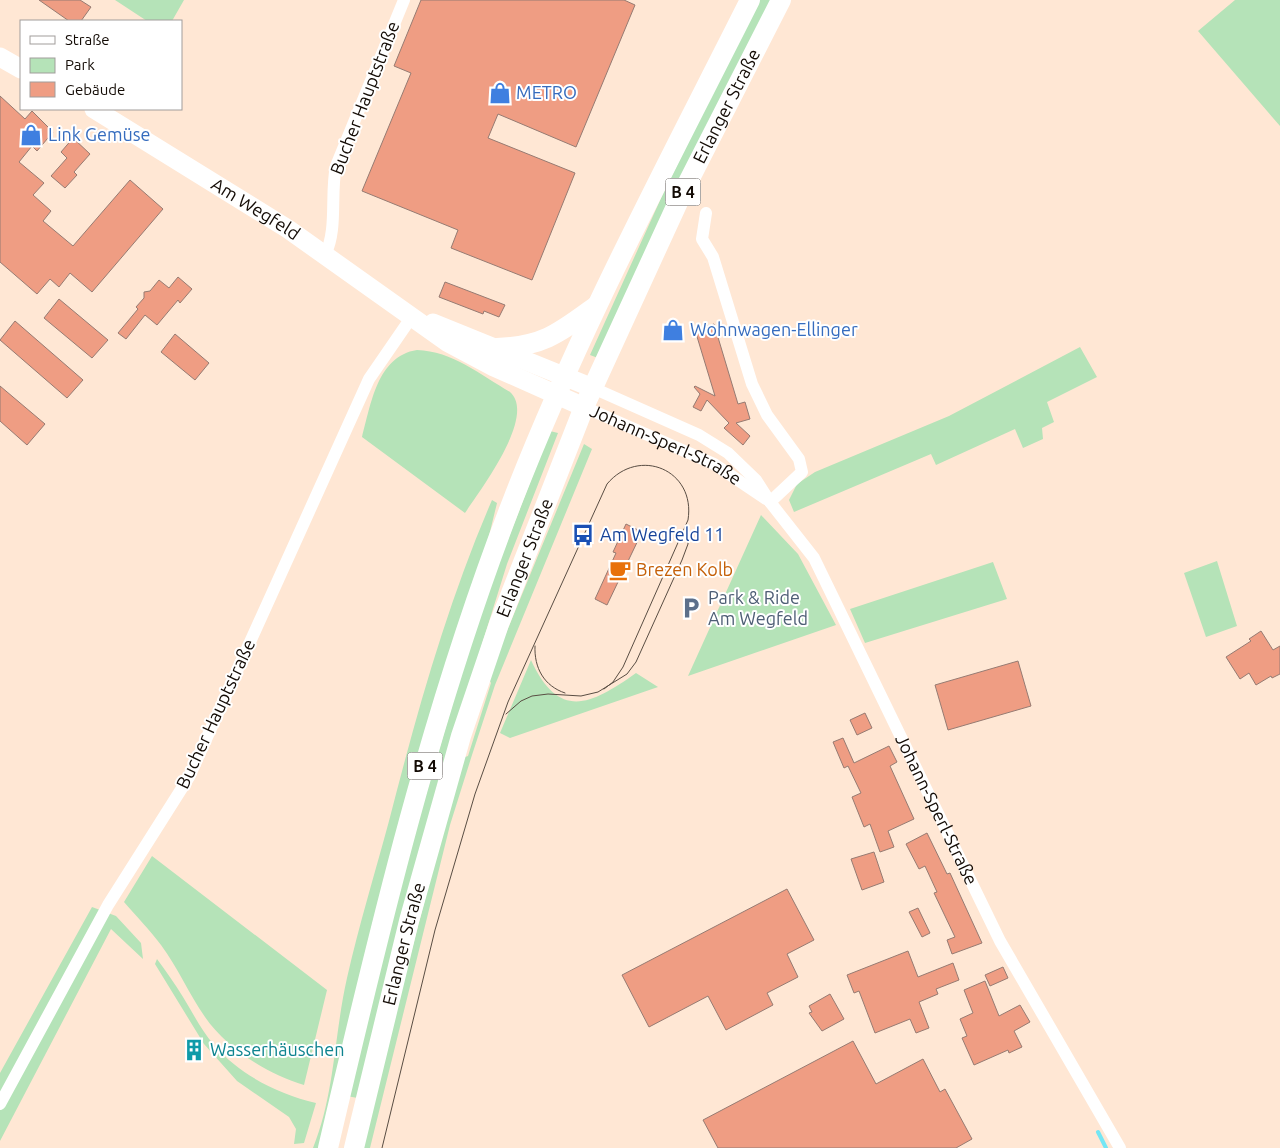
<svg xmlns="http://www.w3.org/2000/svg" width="1280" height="1148" viewBox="0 0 1280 1148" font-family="Ubuntu,sans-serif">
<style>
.green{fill:#b5e3b8}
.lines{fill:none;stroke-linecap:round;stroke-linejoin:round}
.stream{stroke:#74e6f4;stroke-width:4}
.building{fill:#ef9d83;stroke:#967b72}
.street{stroke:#fff;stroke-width:12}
.secondary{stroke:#fff;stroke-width:19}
.primary{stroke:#fff;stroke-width:20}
.tram{stroke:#594d43;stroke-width:1}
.labels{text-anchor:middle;stroke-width:4;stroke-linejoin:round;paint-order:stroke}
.shield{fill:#fff;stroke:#5a5450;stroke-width:1}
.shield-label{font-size:16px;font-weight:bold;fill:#130b05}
.shop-label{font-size:18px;fill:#366cbe;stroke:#fff;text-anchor:start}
.street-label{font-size:18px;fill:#130b05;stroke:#fff}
.transit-label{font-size:18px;fill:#164399;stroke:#fff;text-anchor:start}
.food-label{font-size:18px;fill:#c56008;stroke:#fff;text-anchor:start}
.service-label{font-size:18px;fill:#4e5e75;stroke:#fff;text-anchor:start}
.culture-label{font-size:18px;fill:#0d838f;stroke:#fff;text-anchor:start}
</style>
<rect width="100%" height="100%" fill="#ffe7d4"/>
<!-- green -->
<path class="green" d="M115,0H184L172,21H147Z
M757,0H773L598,358L590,355L662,196Z
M1235,0H1280V126L1198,31Z
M1080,347L1097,377L1047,402L1054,422L1042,428L1043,439L1023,448L1015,429L936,465L931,454L794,512L789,500L797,484L815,472L949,416Z
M417,350C452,351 481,375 510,392C537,416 480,490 465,513L362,437C371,405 377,356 417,350Z
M550,431L558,433L507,564L473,673L358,1098L346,1096L388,924L478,617Z
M584,444L592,449L495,685L472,755L450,825L370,1148H360L462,758L468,756L491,683L488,677Z
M492,500L497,503L488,540L320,1148H313C335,1094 334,1035 347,978C359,925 375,873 389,821C417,712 447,604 492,500Z
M761,515L798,554L836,625L688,676Z
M1217,561L1237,626L1206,637L1184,573Z
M993,562L1007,599L865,643L850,609Z
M531,660C559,721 591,705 636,673L658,687L510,738L500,733Z
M152,856L327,990L304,1085C268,1074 227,1049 205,1017C189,994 178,968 161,945C150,930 136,916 124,902Z
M92,907L116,916L141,943L143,959L111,929L0,1141V1073Z
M157,959C166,971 175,984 183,997C193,1013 201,1030 214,1045C240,1075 278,1094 316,1103L304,1143L294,1144L296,1129L289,1117L237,1081L204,1044L155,964Z"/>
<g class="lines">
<!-- stream -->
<path class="stream" d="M1098,1132L1106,1148"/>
</g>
<!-- building -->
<path class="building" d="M39,0H80L91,7L81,21H69Z
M421,0H624L635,5L576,147L498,114L488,138L575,173L532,280L451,248L458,230L362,191L411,73L394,66Z
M0,96L25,119L32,111L53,132L37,151L32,146L19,162L44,183L33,195L51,211L43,221L73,246L130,180L163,209L92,292L70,273L59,287L50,279L37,294L0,262Z
M73,138L90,154L74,172L77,175L65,188L51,176L67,158L61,152Z
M178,277L192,289L180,303L178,300L157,325L145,315L126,339L118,333L138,309L136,307L144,298V292L150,291L159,280L169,288Z
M445,282L505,305L499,317L484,311L483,314L439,297Z
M59,299L108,340L92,358L44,318Z
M15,321L83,380L67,398L0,340Z
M714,324L738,404L745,402L750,419L736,423L750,436L743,445L724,428L729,423L707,400L701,411L693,407L700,394L694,387L695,386L715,396L695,330Z
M175,334L209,363L195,380L161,352Z
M0,386L45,424L27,445L0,421Z
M626,524L642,532L607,605L595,599L616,553L613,552Z
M1261,631L1273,650L1280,646V674L1272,678L1271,676L1256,685L1249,673L1240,679L1226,657L1251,641L1249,639Z
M1018,661L1031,706L948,730L935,685Z
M865,713L872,728L857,735L850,720Z
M843,738L854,763L889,746L897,762L890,766L914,819L888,831L894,847L880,852L870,824L864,827L852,797L861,793L848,766L844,768L833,742Z
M927,833L947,874L950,873L982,943L952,954L947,940L955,937L934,893L937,892L925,866L919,869L906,844Z
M874,852L884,882L862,890L851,859Z
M787,889L814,940L787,954L798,977L767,993L773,1005L726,1030L708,996L649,1027L622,975Z
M918,908L930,933L922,937L909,912Z
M908,951L918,977L953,963L959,980L936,989L938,994L919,1002L929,1028L916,1033L910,1019L875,1033L859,991L854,993L847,975Z
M1003,967L1008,978L990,986L985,975Z
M985,981L999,1016L1020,1005L1030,1022L1014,1031L1022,1047L1009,1053L1008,1050L974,1065L962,1038L967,1036L960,1019L973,1013L964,990Z
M830,994L844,1019L822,1031L809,1013L812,1012L809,1006Z
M853,1041L876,1084L923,1059L940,1092L945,1089L972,1139L956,1148H718L703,1120Z"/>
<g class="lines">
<!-- street -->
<g class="street">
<path d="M706,213L702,239L713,257L752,384L767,415L799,459L802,472L770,502"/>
<path d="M325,255C338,229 330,195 336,166L404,0"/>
<path id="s1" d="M593,388L699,435L728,453L756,480L770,502L814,558L1000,941L1120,1148"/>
<path id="s2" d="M584,407L714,464L766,499"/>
<path d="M0,1104L108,905L189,777L369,379L413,315"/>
</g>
<!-- secondary -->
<g class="secondary">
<path d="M0,57L21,69"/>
<path id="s3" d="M94,109L288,229L447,342L494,367L584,407"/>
<path d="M433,323L593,388"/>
</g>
<!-- primary -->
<g class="primary">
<path d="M497,348C544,346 559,333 596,306"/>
<path d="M328,1148C379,930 431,711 512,502C579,329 667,165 750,0"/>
<path id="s4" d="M354,1148L409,921L461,736L499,624L584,407L679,200L781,0"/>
</g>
<!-- tram -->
<path class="tram" d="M535,646C534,668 544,686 565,693
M506,714L521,701L532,696L548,694L581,696L598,692L627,674L636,662L682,560L688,544V526
M382,1148L435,930L475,794L508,702L607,484C639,446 696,470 688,520L623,667L613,682L604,689"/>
</g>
<!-- icons -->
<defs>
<g id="shop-bare" transform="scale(1.725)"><path d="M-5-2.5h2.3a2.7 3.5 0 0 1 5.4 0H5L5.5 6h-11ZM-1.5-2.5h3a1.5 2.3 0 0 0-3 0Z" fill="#3f7fe0" stroke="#fff" stroke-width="2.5" paint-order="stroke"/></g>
<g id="bus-bare" transform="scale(1.725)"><path d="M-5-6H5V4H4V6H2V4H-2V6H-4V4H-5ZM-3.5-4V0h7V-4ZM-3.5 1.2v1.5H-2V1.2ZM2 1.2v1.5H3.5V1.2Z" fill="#1a4fb4" stroke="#fff" stroke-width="2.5" paint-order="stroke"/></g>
<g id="cafe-bare" transform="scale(1.725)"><path d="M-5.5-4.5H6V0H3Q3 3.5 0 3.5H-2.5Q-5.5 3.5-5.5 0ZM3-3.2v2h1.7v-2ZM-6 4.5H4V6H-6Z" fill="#e8710a" stroke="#fff" stroke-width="2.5" paint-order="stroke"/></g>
<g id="parking-bare" transform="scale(1.725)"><path d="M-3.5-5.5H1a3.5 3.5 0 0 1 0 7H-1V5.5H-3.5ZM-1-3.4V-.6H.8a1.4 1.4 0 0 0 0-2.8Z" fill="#5c6f8a" stroke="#fff" stroke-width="2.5" paint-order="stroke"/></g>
<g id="building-bare" transform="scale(1.725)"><path d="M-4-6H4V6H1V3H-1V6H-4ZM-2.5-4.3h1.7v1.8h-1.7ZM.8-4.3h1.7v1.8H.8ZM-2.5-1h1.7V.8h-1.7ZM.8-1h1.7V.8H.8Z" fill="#0f9aa8" stroke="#fff" stroke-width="2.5" paint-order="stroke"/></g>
</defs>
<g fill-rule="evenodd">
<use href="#shop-bare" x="500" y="93"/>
<use href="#shop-bare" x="31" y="135"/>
<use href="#shop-bare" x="673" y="330"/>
<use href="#bus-bare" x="583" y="535"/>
<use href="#cafe-bare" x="620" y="570"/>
<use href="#parking-bare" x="691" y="608"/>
<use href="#building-bare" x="194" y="1050"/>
</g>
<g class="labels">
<!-- shield labels -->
<g class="shield">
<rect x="665.5" y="178.5" width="35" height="27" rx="4"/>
<rect x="407.5" y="752.5" width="35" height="27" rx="4"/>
</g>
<g class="shield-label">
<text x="683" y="198">B 4</text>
<text x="425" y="772">B 4</text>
</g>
<!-- shop labels -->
<g class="shop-label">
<text x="516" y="99">METRO</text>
<text x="48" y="141">Link Gemüse</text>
<text x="690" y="336">Wohnwagen-Ellinger</text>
</g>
<!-- street labels -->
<g class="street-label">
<text transform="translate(365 98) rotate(-69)" y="6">Bucher Hauptstraße</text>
<text dy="6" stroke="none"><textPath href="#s4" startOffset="1110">Erlanger Straße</textPath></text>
<text dy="6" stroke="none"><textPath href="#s3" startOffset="190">Am Wegfeld</textPath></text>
<text dy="6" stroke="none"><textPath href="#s2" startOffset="90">Johann-Sperl-Straße</textPath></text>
<text dy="6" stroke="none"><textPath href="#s4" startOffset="615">Erlanger Straße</textPath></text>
<text transform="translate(216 714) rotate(-65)" y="6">Bucher Hauptstraße</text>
<text dy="6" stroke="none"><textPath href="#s1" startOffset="566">Johann-Sperl-Straße</textPath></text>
<text dy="6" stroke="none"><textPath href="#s4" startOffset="210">Erlanger Straße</textPath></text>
</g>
<!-- transit labels -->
<g class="transit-label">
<text x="600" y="541">Am Wegfeld 11</text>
</g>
<!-- food labels -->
<g class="food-label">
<text x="636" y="576">Brezen Kolb</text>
</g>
<!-- service labels -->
<g class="service-label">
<text x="708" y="604">Park &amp; Ride<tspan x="708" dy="21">Am Wegfeld</tspan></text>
</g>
<!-- culture labels -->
<g class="culture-label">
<text x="210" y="1056">Wasserhäuschen</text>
</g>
</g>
<!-- legend -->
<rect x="20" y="20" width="162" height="90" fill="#ffffff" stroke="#a19d9b"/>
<rect x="30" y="36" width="25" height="8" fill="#ffffff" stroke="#a19d9b"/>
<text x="65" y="45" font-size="15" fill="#130b05">Straße</text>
<rect x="30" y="58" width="25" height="15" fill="#b5e3b8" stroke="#a19d9b"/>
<text x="65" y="70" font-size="15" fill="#130b05">Park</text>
<rect x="30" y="82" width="25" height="15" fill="#ef9d83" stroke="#a19d9b"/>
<text x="65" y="95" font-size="15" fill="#130b05">Gebäude</text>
</svg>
